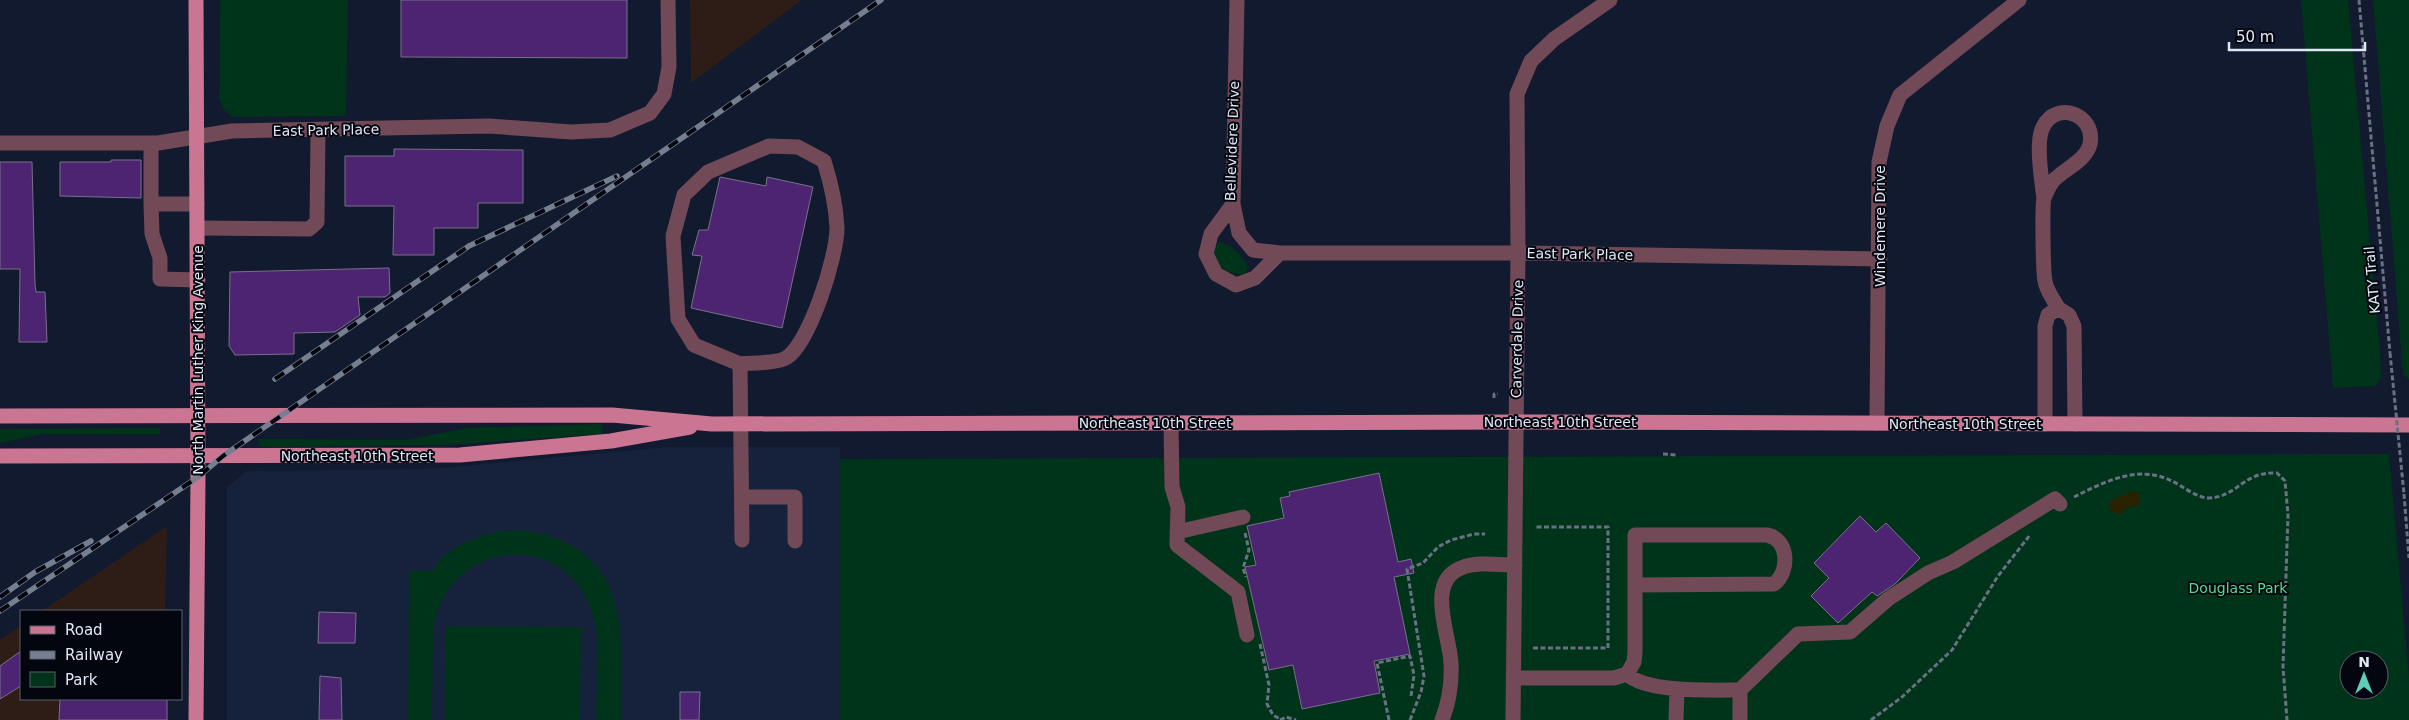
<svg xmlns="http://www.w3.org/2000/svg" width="2409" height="720" viewBox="0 0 2409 720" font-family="'DejaVu Sans',sans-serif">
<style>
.industrial{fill:#2e1d16}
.built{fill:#16223c}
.green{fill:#00341a;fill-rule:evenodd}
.sand{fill:#2a2101}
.building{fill:#4c2472;stroke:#7b708a}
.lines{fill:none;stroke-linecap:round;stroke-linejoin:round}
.path{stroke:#697183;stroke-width:3;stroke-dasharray:5 2.5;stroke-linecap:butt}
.minor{stroke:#724957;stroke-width:15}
.major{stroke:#ca7693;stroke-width:15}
.rail-casing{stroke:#767e90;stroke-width:5.5}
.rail{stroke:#03060e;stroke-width:4;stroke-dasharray:11;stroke-linecap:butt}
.path-bridge{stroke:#697183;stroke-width:3;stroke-dasharray:5 2.5;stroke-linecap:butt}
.labels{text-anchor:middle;stroke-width:4;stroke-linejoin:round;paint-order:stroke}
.street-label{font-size:14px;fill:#e0e8f6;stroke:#03060e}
.park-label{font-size:14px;fill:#58dd91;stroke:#03060e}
</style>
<rect width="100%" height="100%" fill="#111a2f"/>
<!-- industrial -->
<path class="industrial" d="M690,0H802L691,83Z
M167,526L165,611H42Z
M21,626V699H164V720H0V640Z"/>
<!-- built -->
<path class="built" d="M668,447H840V720H227V488L246,471L431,469Z"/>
<!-- green -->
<path class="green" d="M220,0H348L346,116L232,117L223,109L219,98Z
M2301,0H2348L2380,354L2381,378L2375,386L2333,388Z
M2373,0H2409V379L2403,375Z
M1220,242C1233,246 1242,255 1248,267L1245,274C1228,276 1212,264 1214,246Z
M602,424L603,434L446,445L260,447L258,439L405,440L467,428Z
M160,428V434H42L0,443V429Z
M2389,454L2409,677V720H840V459ZM2349,660H2379V690H2349Z
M521,530C633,545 622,633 621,720H596C597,685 603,639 590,607C559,526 445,543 433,630L432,720H408L409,571H432C452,540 486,532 521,530Z
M445,626L581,627L580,720H446Z"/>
<!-- sand -->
<path class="sand" d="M2132,491L2139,494V505L2129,507L2120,514L2112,512L2109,508L2111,501Z"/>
<!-- building -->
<path class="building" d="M401,0H627V58L401,57Z
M394,149L523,150V203H478V228H434V255H393L394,206H345V156H394Z
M111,160H141V198L60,196V162H111Z
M0,162H32L35,284L36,292H45L47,342H19L20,269H0Z
M720,177L766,186L767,177L813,187L782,328L691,308L702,256L692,255L699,230H708Z
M389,268L390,293L385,297H358L360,315L335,332L294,333V354L235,355L229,346L230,272Z
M1379,473L1398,562L1411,559L1414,573L1394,577L1410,654L1374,661L1380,693L1302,709L1293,665L1269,670L1245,567L1256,565L1247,526L1284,518L1280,498L1290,496L1289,492Z
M1860,516L1876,532L1886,523L1920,558L1895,584L1877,596L1872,592L1838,623L1811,596L1829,578L1814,563Z
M319,612L356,613L355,643H318Z
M21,651V686L0,699V666Z
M320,676L341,678L342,720H319Z
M680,692H700L699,720H680Z
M60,699H167V720H59Z"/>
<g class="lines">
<!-- path -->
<path class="path" d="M2359,0L2390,353
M1494,398V394H1498
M1663,454L1677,455
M2404,494L2409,558
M2074,497C2104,482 2138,464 2172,481C2182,486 2196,497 2207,498C2238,498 2242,471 2277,473L2285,481L2288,515L2283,667L2287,720
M1245,533L1249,550L1243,568L1246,577
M1260,644L1269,685L1267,704L1273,715L1280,719
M1533,648H1608V527H1535
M1280,720L1286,717L1296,720
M1389,720L1377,663L1410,656L1414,675L1411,696
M1410,720L1421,692L1424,676L1407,569L1423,563L1438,547L1451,540L1474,534H1485
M1871,720L1902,697L1952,650L1998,576L2030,535"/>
<!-- minor -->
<path class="minor" d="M1237,0L1233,204L1211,234L1206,254L1216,274L1236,285L1255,278L1280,253H1518L1880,259
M0,143H158L232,131L489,126L571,132L610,130L650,113L664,94L669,67L668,0
M151,143V204
M2044,199C2042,181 2035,142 2043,127C2056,100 2096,114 2090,144C2086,161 2064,169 2053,181C2050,185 2046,193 2044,198C2042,206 2043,271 2045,281C2046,290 2054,300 2058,308
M197,204H151L152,234L160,258V279L198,280
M1233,204L1239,233L1253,250L1280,253
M198,228L309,229L317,222L318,130
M740,364C750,363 778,363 786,358C810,343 837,256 837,228C836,205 831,183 824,161L798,147L769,146L708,172L684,195L673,236L678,319L694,345L740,364L742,540
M1171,423L1172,487L1178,507L1177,545L1238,592L1247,635
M1877,423L1879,162L1887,126L1900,95L2019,0
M2045,424V326L2048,315L2058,308L2069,315L2074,326L2075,424
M742,497H795V541
M1177,532L1243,517
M1627,674C1646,693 1713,690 1740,690
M1514,678H1614L1627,674L1634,662L1635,652V535H1767C1789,539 1790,572 1774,584L1635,585
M1442,720C1449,702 1452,682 1451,663C1450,636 1425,582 1461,568C1477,561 1498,565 1515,565
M1513,720L1518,253L1517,94L1531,61L1554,39L1610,0
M1676,720L1677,689
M1740,720V690L1798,634L1850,632L1888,599L1928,573L1953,562L2055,499L2060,504"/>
<!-- major -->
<path class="major" d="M0,416L612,415L712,424L1530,422L2409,425
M0,456L460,455L611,441L690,427
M196,720L198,477L196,0"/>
<!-- rail casing -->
<g class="rail-casing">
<path id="rail" d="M275,379L469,246L617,176
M0,597L35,572L91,541
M0,611L198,477L223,456L881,0"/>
</g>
<!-- rail -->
<use href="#rail" class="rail"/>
<!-- path-bridge -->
<path class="path-bridge" d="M2390,353L2404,494"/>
</g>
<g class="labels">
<!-- street labels -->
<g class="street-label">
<text transform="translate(326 130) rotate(-1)" y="5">East Park Place</text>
<text transform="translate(1232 141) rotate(-88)" y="5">Bellevidere Drive</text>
<text transform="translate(1880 226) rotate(-90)" y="5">Windemere Drive</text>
<text transform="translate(1580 254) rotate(1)" y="5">East Park Place</text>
<text transform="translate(2372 280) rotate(-95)" y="5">KATY Trail</text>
<text transform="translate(1517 339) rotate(-89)" y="5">Carverdale Drive</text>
<text transform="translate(198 360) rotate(-90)" y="5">North Martin Luther King Avenue</text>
<text x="1560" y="427">Northeast 10th Street</text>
<text x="1155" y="428">Northeast 10th Street</text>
<text x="1965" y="429">Northeast 10th Street</text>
<text x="357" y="461">Northeast 10th Street</text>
</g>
<!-- park labels -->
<g class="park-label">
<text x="2238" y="593">Douglass Park</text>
</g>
</g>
<!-- legend -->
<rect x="20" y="610" width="162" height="90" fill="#03060e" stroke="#5b606b"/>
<rect x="30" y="626" width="25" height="8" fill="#ca7693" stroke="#5b606b"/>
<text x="65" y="635" font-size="15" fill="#e0e8f6">Road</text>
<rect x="30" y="651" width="25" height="8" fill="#767e90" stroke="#5b606b"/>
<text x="65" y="660" font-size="15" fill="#e0e8f6">Railway</text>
<rect x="30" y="672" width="25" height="15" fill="#00341a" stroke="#5b606b"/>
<text x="65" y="685" font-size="15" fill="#e0e8f6">Park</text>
<!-- north arrow -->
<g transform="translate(2364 675)"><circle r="24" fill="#03060e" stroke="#5b606b"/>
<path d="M0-4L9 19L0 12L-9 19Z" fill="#5eceb8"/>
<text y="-8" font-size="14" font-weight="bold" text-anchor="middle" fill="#e0e8f6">N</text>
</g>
<!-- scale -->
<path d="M2229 42v8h136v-8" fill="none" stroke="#e0e8f6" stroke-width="2.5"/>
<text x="2236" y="42" font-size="15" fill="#e0e8f6" stroke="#03060e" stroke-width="4" paint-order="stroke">50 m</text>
</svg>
